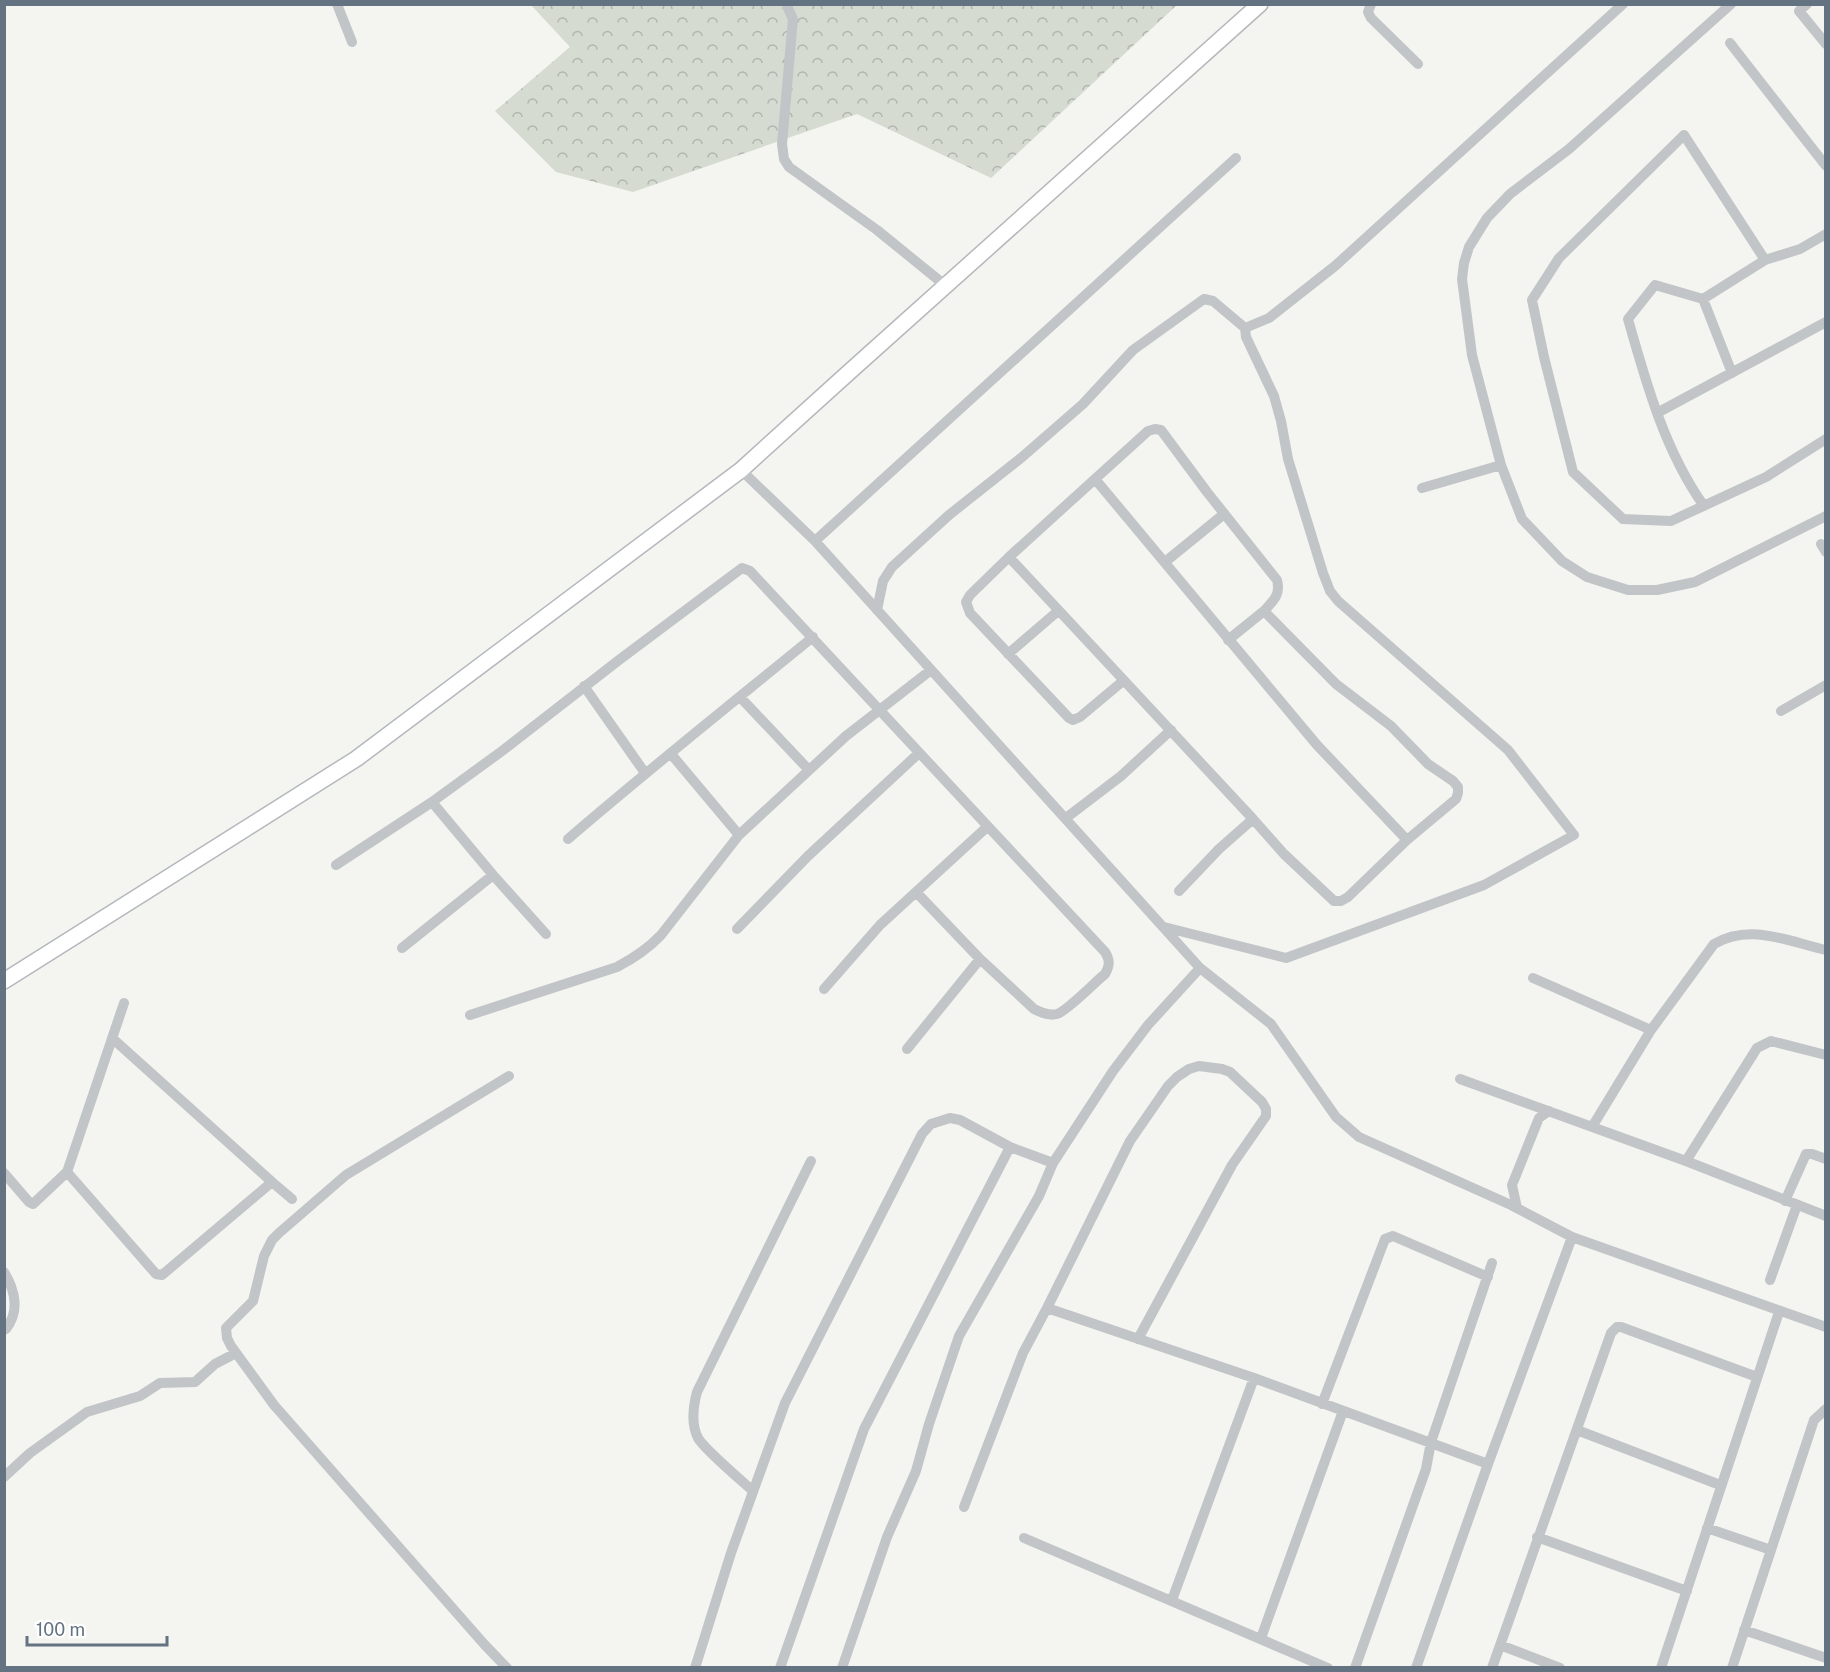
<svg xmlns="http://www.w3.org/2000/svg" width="1830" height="1672" viewBox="0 0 1830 1672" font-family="'Public Sans',sans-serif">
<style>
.forest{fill:url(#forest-crowns)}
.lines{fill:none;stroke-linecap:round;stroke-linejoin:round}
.secondary-casing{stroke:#b4b8bc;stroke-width:18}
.street{stroke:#c1c5c8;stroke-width:10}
.secondary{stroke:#fff;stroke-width:15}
</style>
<defs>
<pattern id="forest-crowns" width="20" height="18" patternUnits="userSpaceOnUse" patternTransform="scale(1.5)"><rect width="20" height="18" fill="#d5dbd1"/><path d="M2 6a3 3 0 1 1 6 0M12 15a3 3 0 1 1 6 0" fill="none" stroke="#b0b6af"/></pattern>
</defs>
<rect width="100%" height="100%" fill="#f4f4f0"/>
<!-- forest -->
<path class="forest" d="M531,5H1177L991,178L857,114L633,192L556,172L495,111L570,47Z"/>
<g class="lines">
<!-- secondary casing -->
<g class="secondary-casing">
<path id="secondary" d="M4,981L356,759L741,470L847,374L1260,4"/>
</g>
<!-- street -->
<path class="street" d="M337,4L352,42
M786,4L793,19L782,144L784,159L789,167L877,230L946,286
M1371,4L1368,12L1371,18L1418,64
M1731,4L1569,149L1510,194L1487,218L1469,247L1464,263L1462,279L1472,355L1501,465L1522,519L1562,561L1587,577L1628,590H1657L1695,582L1826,516
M1807,4L1799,11L1826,44
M1730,43L1826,166
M1765,260L1684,135L1559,258L1532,300L1544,357L1573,472L1623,519L1671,521L1766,477L1826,439
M1703,299L1732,373
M1657,413L1826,322
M741,470L815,541L1200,968L1271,1024L1336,1117L1359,1137L1511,1205L1572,1237L1826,1327
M1095,479L1148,431L1155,429L1161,430L1207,492L1277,580C1281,595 1273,601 1264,611
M1422,488L1501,465
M1704,506C1665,451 1646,383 1628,319L1655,285L1703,299L1765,260L1800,249L1826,234
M815,541L1236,158
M1821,544L1826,552
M1009,557L1095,479L1317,745L1407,840L1348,897L1341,901H1334L1284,854L1253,819
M1165,562L1224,514
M877,610L883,581L892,567L949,515L1021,458L1083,404L1133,350L1204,299L1213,301L1245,328L1269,318L1335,266L1623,4
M1228,640L1264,611L1336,684L1391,726L1428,764L1453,781L1458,787V793L1456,799L1407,840
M1008,654L1058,611
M1123,681L1080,717L1073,720L1069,718L970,613L966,602L970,595L1009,557L1253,819L1219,849L1179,891
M584,686L645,773
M740,697L808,769
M1781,711L1826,685
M671,754L739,835
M432,802L493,875L546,934
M1066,818L1121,776L1171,730
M568,839C648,770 731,704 813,637
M336,865L432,802L502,751L619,660L742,568L750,571L1105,952C1110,960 1110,965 1105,974C1095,982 1067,1011 1057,1014C1049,1016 1042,1013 1034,1009L980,959L916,892
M1164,927L1286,958L1484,885L1574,835L1508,750L1338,601L1330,591L1323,573L1288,459L1281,421L1274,396L1246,337L1245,328
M737,929L808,856L919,753
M402,948L493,875
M1533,978L1651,1030
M824,989L880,925L987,827
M470,1015L617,967C634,958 648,949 661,935L739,835L846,736L931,670
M907,1049L980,959
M1460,1079L1686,1161L1826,1216
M1592,1127L1651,1030L1714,944C1750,923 1787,941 1826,950
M1686,1161L1757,1048L1771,1041L1826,1055
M67,1172L156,1274L162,1275L272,1182L112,1038
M4,1173L29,1202L33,1204L67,1172L124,1003
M272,1182L292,1199
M1785,1201L1806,1154H1812L1826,1159
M1517,1208L1512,1185L1539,1118L1549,1111
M4,1272C15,1290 20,1311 6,1329
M1770,1280L1797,1205
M1047,1308L1254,1378L1488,1464
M1322,1404L1385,1239L1393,1236L1488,1277
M1577,1430L1720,1485
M4,1477L30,1453L87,1412L140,1396L160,1383L195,1382L215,1364L236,1353
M753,1491C742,1481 704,1449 698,1438C691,1424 693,1407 697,1392L811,1161
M964,1507L1023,1353L1047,1308L1130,1141L1168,1086L1177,1077L1189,1069L1199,1066L1222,1069L1230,1072L1262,1102L1266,1109V1116L1232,1165L1138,1339
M1707,1528L1771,1550
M1537,1537L1687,1591
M1024,1538L1328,1668
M1172,1600L1254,1378
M1744,1630L1826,1658
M1261,1638L1343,1411
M1500,1645L1560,1668
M507,1668L484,1644L274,1405L231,1346L227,1338L226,1328L253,1301L264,1256L272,1240L279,1233L346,1175L509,1076
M695,1668L731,1553L785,1403L922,1134L931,1124L950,1118L960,1120L1010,1147L1053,1163
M780,1668L864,1429L1010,1147
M842,1668L887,1537L916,1471L929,1424L959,1336L1039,1196L1053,1163L1113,1071L1148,1025L1200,968
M1355,1668L1426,1469L1431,1442L1492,1263
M1416,1668L1488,1464L1572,1237
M1492,1668L1611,1333L1617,1327H1621L1757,1377
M1661,1668L1779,1312
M1732,1668L1814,1420L1826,1409"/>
<!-- secondary -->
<use href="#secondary" class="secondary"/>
</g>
<!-- border -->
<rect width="1830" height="1672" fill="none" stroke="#637381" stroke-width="12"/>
<!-- scale -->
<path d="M27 1636v9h140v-9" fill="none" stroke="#637381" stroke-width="3"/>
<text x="36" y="1636" font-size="18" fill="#637381" stroke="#ffffff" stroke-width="4.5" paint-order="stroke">100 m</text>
</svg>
